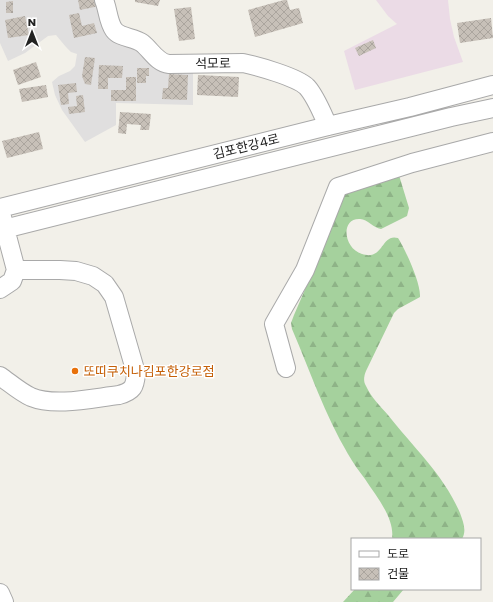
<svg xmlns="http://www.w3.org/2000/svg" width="493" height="602" viewBox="0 0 493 602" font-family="Poppins,'Noto Sans KR',sans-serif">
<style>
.residential{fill:#e0dfdf}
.industrial{fill:#ebdbe6}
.forest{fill:url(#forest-firs)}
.building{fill:url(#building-cross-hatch)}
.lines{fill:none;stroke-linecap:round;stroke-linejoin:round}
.minor-casing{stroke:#a9a9a9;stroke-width:20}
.minor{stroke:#fff;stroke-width:18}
.food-dot{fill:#e8710a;stroke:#fff;stroke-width:1.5}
.labels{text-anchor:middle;stroke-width:3;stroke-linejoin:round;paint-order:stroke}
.street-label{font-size:13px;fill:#222;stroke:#fff}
.food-label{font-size:13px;fill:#c56008;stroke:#fff;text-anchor:start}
</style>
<defs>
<pattern id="forest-firs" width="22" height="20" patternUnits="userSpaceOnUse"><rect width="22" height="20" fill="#a5d19d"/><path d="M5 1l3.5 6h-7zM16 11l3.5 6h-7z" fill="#8eb387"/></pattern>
<pattern id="building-cross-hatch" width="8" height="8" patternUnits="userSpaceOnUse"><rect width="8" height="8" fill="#c7c0b8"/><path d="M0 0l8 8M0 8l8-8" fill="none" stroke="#aba59e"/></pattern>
</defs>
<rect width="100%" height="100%" fill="#f2f0e9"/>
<!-- residential -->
<path class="residential" d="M0,0H101L108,30L193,67V105L116,103V125L85,142L62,110L55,95L52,82L59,76L70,71L75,66L77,54L71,52L66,47L56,35L48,36L25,53L8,61L0,43Z"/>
<!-- industrial -->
<path class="industrial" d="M376,0H448L450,19L454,37L463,62L355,90L344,51L397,24L388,16Z"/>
<!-- forest -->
<path class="forest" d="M398,172L409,208L407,216L381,229C373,228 367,218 359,219C340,219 344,249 362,254C384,261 381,233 398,238C405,249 421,283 420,297L398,309L394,313L366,371C364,376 363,381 366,386C371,397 380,406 388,415C413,447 444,475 460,513C463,522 467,530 462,539H392C395,518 376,496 365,479C359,471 353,463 348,454C325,415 310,371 292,329L291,323L294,315L316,264L339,189Z
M355,589H404L393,602H343Z"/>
<!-- building -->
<path class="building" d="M78,0H98L99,6L80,10Z
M135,0H160L158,6L135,2Z
M284,0H287L290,10L299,8L303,23L255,37L248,10Z
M13,1V13H6V2Z
M191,7L195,39L179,41L174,9Z
M79,13L82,26L94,23L97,33L74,38L69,15Z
M25,16L29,35L8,38L5,20Z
M491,18L493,38L460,43L457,23Z
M373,40L376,48L359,56L355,48Z
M85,57L95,58L91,85L85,84L82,76Z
M36,62L41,77L18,85L13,70Z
M99,65L123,66L122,78H108V89H98Z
M137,68H149V76H146V83H137Z
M169,74L188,75L187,100L162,99L163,88H168Z
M198,75L239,77L238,97L197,95Z
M126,77H136V101H111V90H126Z
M76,83L77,92L68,93L69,104L61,105L58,85Z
M46,85L48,97L22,102L19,89Z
M83,95L85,112L69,114L68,107L77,106L76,96Z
M120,112L151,114L149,130H140L141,125L127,124L126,134L118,133Z
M39,132L43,149L7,158L2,141Z"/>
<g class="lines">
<!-- minor casing -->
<g class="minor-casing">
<path id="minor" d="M104,0C108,9 108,22 114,30C120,38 134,37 142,43C151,50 157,63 169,64L243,63C257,66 297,77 307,87C316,97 322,113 328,126
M0,208L328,126L410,107L493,85
M0,230L451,117L493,108
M0,289L12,281L16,270L2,217
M286,368L274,324L305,270L338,187L412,163L493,142
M0,376C10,383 20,392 31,397C55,407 93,398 119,395C133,391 135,387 136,373L114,297L105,284L93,276L76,271L60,270H16
M0,593L4,602"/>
</g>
<!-- minor -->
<use href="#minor" class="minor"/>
</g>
<!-- markers -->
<circle class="food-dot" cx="75" cy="371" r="4"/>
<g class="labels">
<!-- street labels -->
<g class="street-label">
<text transform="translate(213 63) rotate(-1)" y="5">석모로</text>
<text transform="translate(246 146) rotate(-14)" y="5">김포한강4로</text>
</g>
<!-- food labels -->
<g class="food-label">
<text x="83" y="376">또띠쿠치나김포한강로점</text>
</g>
</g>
<!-- legend -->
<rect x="351" y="538" width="130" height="52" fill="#ffffff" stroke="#a7a7a7"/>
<rect x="359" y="551" width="20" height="6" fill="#ffffff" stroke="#a7a7a7"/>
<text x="387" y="558" font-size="12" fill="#222222">도로</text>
<rect x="359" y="568" width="20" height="12" fill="url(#building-cross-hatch)" stroke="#a7a7a7"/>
<text x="387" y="578" font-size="12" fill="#222222">건물</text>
<!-- north arrow -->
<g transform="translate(32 32)" stroke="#ffffff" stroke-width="3" paint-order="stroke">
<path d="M0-3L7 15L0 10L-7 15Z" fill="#222222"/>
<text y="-6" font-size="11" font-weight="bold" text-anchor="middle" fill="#222222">N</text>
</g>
</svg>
